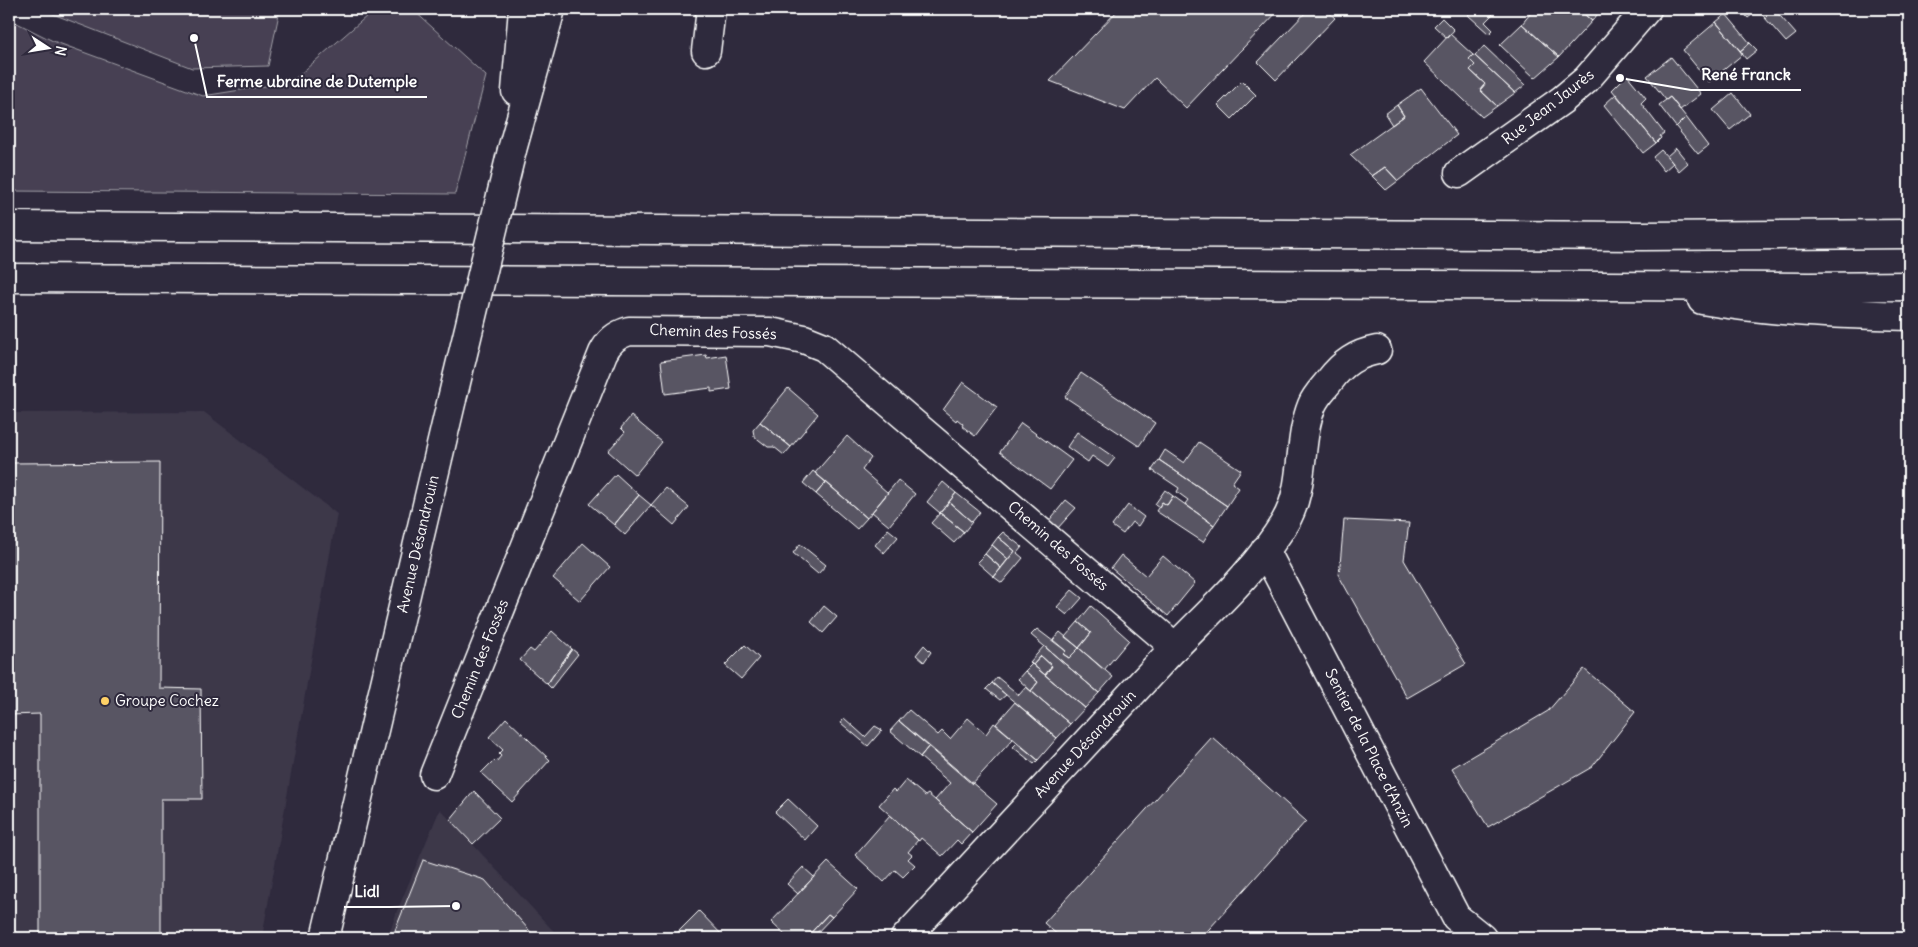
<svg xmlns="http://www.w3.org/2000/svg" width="1918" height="947" viewBox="0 0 1918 947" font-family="Delius,sans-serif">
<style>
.built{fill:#3c3749}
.green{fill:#464152;stroke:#a2a0a8}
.building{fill:#595564;stroke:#fff}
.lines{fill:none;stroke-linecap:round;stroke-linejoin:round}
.minor-casing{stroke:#fff;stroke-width:31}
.secondary-casing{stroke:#fff;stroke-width:31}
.motorway-casing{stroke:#fff;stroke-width:31}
.minor{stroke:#2f2a3d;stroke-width:28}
.secondary{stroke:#2f2a3d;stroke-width:28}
.motorway{stroke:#2f2a3d;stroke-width:28}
.secondary-bridge-casing{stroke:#fff;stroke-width:31;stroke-linecap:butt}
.secondary-bridge{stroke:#2f2a3d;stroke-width:28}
.poi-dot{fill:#ffd166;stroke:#2f2a3d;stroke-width:2}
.labels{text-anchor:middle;stroke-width:4;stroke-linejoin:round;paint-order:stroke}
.street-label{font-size:15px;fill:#fff;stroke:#2f2a3d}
.poi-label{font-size:15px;fill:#fff;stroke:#2f2a3d;text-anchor:start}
.leader{fill:none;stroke:#fff;stroke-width:2}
.callout-dot{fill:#fff;stroke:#2f2a3d;stroke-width:2}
.callout-label{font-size:16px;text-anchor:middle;font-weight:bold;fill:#fff;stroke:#2f2a3d;stroke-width:4;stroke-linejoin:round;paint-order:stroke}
</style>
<rect width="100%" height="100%" fill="#2f2a3d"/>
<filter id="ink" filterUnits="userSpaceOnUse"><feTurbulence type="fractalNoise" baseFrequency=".02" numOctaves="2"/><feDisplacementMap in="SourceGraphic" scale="10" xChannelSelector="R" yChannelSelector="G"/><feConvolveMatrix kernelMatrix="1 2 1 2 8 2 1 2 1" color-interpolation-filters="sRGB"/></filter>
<g filter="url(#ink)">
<!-- built -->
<path class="built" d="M204,412L337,514L262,938H9V413Z
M440,809L560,938H388L397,911Z"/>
<!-- green -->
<path class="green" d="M40,9H280L268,66L192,68Z
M375,9H412L486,76L455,194L9,191V19L53,41L203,96L291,82Z"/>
<!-- building -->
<path class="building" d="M1119,9H1280L1186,108L1155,78L1125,110L1050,81Z
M1309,9H1325L1335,18L1276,80L1258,62Z
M1474,9H1498L1485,22L1493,30L1489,34L1468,15Z
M1534,9H1578L1592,21L1559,57L1522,24Z
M1578,9H1602L1592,21Z
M1740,9H1774L1796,34L1786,42L1758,10L1748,18Z
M1726,14L1750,43L1740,51L1716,22Z
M1442,18L1454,30L1447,38L1434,26Z
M1716,22L1743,54L1709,82L1683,50Z
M1522,24L1559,57L1535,78L1500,45Z
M1450,34L1473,55L1469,59L1475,65L1470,70L1485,84L1480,90L1497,106L1482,117L1424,62Z
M1750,43L1757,50L1746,59L1740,51Z
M1484,46L1525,85L1515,93L1475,56Z
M1473,55L1475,56L1515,93L1497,106L1480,90L1485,84L1470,70L1475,65L1469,59Z
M1671,57L1701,94L1680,110L1670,97L1666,100L1647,76Z
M1627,75L1646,98L1641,103L1664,133L1660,136L1661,138L1656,143L1612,90Z
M1242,81L1256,95L1232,119L1218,105Z
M1421,88L1457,135L1398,181L1385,167L1372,176L1350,155L1404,116L1397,105Z
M1733,93L1750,114L1730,130L1713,110Z
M1616,94L1656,143L1643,153L1604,105Z
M1670,97L1686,117L1676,127L1659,105Z
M1397,105L1404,116L1392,125L1385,114Z
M1686,117L1708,146L1698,154L1676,127Z
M1676,148L1688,163L1679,171L1667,156Z
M1661,150L1673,163L1664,171L1653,157Z
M1385,167L1398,181L1386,190L1372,176Z
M706,355L707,358L726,355L731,389L711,392V388L665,394L661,361Z
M1081,373L1155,423L1139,446L1065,397Z
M963,382L997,407L975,436L962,426L963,424L957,419L956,421L943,410Z
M788,388L818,414L791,447L760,422Z
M631,416L662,442L635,475L608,451L625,432L621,428Z
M760,422L791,447L784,455L774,447H768L754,436L753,430Z
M1021,423L1072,460L1050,489L1000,452Z
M1077,432L1115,458L1108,467L1092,456L1088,462L1067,447Z
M847,436L871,458L862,470L888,493L867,518L815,473Z
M1199,442L1241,470L1232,483L1239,488L1227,506L1159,460L1165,450L1184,463Z
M1159,460L1227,506L1214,525L1185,504L1188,500L1177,492L1179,488L1152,470Z
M160,462L159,688L201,689L202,799H161V938H40V714L9,715V463Z
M813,471L826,482L816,494L803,483Z
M616,474L639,495L614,525L589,504Z
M898,480L915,494L889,526L872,512Z
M826,482L867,518L857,529L816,494Z
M943,482L956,493L940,513L927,502Z
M666,488L689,507L674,525L651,505Z
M1165,490L1173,496L1167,505L1162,502L1159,507L1155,504Z
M956,493L980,512L972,522L949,502Z
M639,495L651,505L625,535L614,525Z
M1173,496L1214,525L1203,542L1156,511L1162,502L1167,505Z
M1066,500L1076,508L1057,529L1048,522Z
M949,502L972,522L964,532L940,513Z
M1128,505L1144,517L1138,526L1132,522L1123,534L1112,526Z
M940,513L964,532L954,543L931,523Z
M1344,520L1409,523L1404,560L1466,664L1407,698L1339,576Z
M888,529L898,537L884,553L875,545Z
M1003,532L1022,547L1017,553L1023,558L1002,583L994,577L1015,551L998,537Z
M998,537L1015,551L1008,559L992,545Z
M583,543L610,567L580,601L553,578Z
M800,544L826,565L818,574L793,553Z
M992,545L1008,559L1001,568L985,554Z
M985,554L1001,568L994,577L977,562Z
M1121,555L1146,576L1163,556L1195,583L1168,616L1111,568Z
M1072,590L1082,598L1067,615L1057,607Z
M824,606L837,617L823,633L811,622Z
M1091,606L1129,640L1104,670L1079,648L1091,633L1078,622Z
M1078,622L1091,633L1079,648L1065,637Z
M1037,629L1066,651L1063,654L1069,658L1079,648L1113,677L1099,693L1031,635Z
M552,631L572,649L547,684L520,660L530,649L534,652Z
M1060,632L1079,648L1069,658L1063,654L1066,651L1053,640Z
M745,645L759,658L741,679L725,665Z
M924,645L931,652L924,662L916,655Z
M1044,646L1099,693L1085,708L1045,675L1052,666L1041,656L1033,665L1030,662Z
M572,649L578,654L551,688L547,684Z
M1041,656L1052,666L1045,675L1033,665Z
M1032,664L1085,708L1070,724L1031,691L1038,682L1025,671Z
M1584,669L1635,712L1592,767L1488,827L1452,768L1548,711Z
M1025,671L1038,682L1031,691L1018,679Z
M997,677L1019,695L1026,687L1070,724L1057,738L992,683Z
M992,683L1006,695L1000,700L986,689Z
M1015,702L1057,738L1038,760L996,724Z
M909,710L938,735L942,731L950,739L968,718L986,734L994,723L1013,739L972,784L899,721Z
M506,718L550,760L512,802L481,773L494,760L496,762L501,756L499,754L503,750L489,737Z
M844,718L865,737L875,726L882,730L868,746L841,723Z
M899,721L929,746L920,757L890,731Z
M1212,737L1306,821L1201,938H1061L1044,923Z
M1017,743L1038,760L1034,764L1013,747Z
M929,746L997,804L972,832L935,800L950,783L920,757Z
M906,780L925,796L928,794L972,832L961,844L957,840L942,856L921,838L919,841L879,805L893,789L896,792Z
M474,791L500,818L473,844L450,820Z
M788,799L817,826L805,840L775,812Z
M890,815L918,840L908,852L912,855L908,859L915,865L903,877L895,870L884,882L855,855Z
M423,860L485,880L536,938H392Z
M828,862L858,889L832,917L828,914L806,938H788L771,922Z
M803,867L814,877L798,894L787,884Z
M699,911L725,938H672Z
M828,914L832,917L812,938H806Z"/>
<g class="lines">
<!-- minor casing -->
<g class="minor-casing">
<path id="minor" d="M706,51L711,9
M1459,173L1562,100L1586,80L1647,9
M1265,550L1456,917L1482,938
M434,775L603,353C609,341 616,335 629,331L770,332L804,339L824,347L1175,647
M905,938C990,846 1076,754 1162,661C1204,616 1253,575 1285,522C1306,487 1297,442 1312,405C1316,395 1324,388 1330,380C1343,363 1356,354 1377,350"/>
</g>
<!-- secondary casing -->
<g class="secondary-casing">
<path id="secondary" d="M516,91L523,9
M512,150L551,9
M325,938L452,399"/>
</g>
<!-- motorway casing -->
<g class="motorway-casing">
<path id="motorway" d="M9,226L1642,236L1909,234
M9,278L1810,287L1909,286
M1702,300C1771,312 1839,314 1909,316"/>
</g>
<!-- minor -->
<use href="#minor" class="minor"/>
<!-- secondary -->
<use href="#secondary" class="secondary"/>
<!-- motorway -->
<use href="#motorway" class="motorway"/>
<!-- secondary-bridge casing -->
<g class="secondary-bridge-casing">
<path id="secondary-bridge" d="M452,399L512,150"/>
</g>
<!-- secondary-bridge -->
<use href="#secondary-bridge" class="secondary-bridge"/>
</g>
</g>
<!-- markers -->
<circle class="poi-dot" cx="105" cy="701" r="5"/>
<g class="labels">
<!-- street labels -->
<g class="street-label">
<text transform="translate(1548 107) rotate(-38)" y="5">Rue Jean Jaurès</text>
<text transform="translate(713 332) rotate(2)" y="5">Chemin des Fossés</text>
<text transform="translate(418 544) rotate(-77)" y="5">Avenue Désandrouin</text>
<text transform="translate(1058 546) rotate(41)" y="5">Chemin des Fossés</text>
<text transform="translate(480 659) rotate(-68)" y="5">Chemin des Fossés</text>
<text transform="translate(1085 744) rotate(-47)" y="5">Avenue Désandrouin</text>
<text transform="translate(1369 748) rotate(63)" y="5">Sentier de la Place d'Anzin</text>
</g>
<!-- poi labels -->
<g class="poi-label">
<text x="115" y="706">Groupe Cochez</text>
</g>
</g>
<!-- callouts -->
<path class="leader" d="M1620 78L1691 90H1801M194 38L207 97H427M456 906L389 907H344"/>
<g class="callout-dot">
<circle cx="1620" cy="78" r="5"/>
<circle cx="194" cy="38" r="5"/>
<circle cx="456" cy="906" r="5"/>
</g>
<g class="callout-label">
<text x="1746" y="80">René Franck</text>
<text x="317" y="87">Ferme ubraine de Dutemple</text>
<text x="367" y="897">Lidl</text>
</g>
<!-- margin -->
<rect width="1918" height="947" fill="none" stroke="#2f2a3d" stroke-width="30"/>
<rect x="15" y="15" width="1888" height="917" fill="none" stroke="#fff" stroke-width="2" filter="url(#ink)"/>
<!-- north arrow -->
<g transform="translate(48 48) rotate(102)" stroke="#2f2a3d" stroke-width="4" paint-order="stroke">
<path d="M0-4L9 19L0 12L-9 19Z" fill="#ffffff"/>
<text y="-8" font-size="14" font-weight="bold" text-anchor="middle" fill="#ffffff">N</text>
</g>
</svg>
